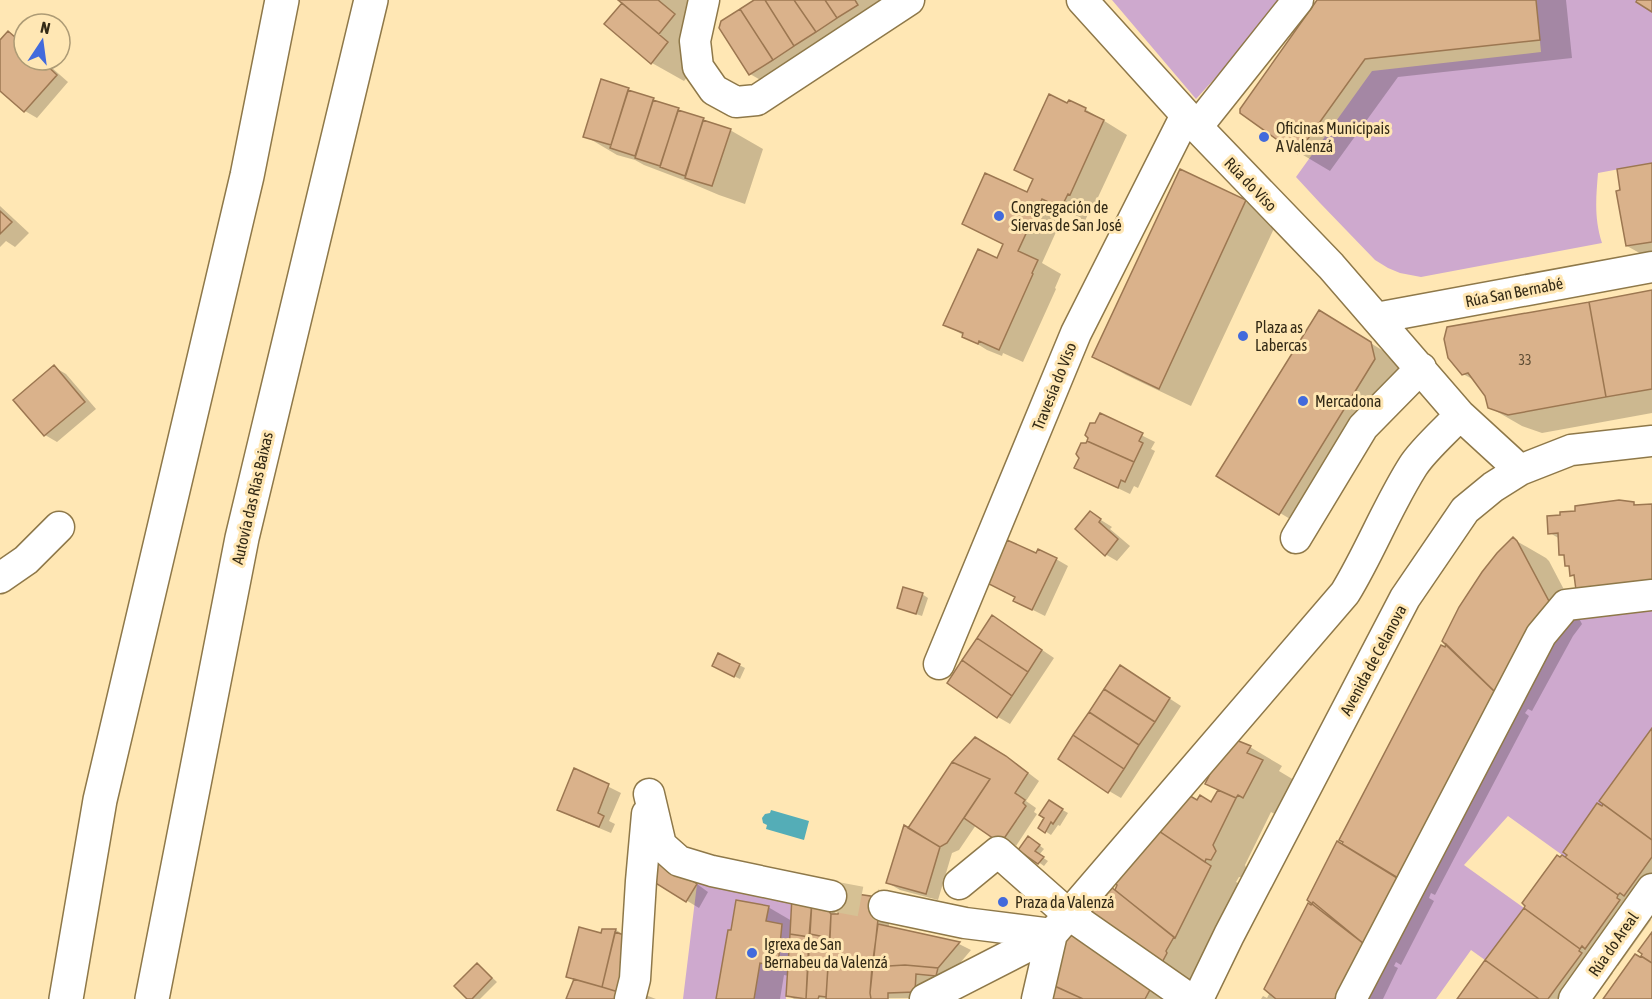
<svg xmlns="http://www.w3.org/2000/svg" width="1652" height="999" viewBox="0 0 1652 999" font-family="'Asap Condensed',sans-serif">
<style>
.green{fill:#cea9ce}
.water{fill:#54adb7}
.shadow{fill:#0003}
.building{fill:#dab28b;stroke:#9c7751;stroke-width:1.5}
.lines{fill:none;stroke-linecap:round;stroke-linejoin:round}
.minor-tunnel{stroke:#d6c194;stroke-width:30;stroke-dasharray:30 15;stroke-linecap:butt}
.minor-casing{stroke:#8e7849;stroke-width:33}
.highway-casing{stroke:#8e7849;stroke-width:36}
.minor{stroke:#fff;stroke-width:30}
.highway{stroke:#fff;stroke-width:33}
.poi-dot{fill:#426adc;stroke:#ffe7b4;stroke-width:2}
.labels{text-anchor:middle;stroke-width:6;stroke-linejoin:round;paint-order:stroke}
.number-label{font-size:14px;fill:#5d4c33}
.poi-label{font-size:16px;fill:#332a16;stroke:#ffe7b4;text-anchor:start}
.street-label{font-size:16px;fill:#332a16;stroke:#ffe7b4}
</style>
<rect width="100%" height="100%" fill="#ffe7b4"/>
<!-- green -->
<path class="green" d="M1112,0H1286L1196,99Z
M1536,0H1643L1652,6V163L1598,173C1596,198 1594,218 1602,243L1421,277L1400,273L1388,268L1375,260L1320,203L1296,177L1372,71L1541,52Z
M1652,595V737L1567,855L1565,857L1508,816L1464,865L1524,908L1485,960L1471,950L1436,999H1351L1566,605Z
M707,881L792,896L786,999H683L697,884Z"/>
<!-- water -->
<path class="water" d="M771,810L809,821L804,840L766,829L767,825L763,823L762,818L765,814L770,813Z"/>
<!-- shadow -->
<path class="shadow" d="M621,0H706L700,62L684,81L652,63L624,3Z
M757,0H926L783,93L750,74Z
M1318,0H1566L1572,58L1398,77L1330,171L1298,152L1241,111L1242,106Z
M9,33L24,43V60H43L68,82L37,118L25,111L0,89V42Z
M653,99L660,104L678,109L689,116L730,130L763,149L745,204L719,195L686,181L644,165L635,160L617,155L585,136Z
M1068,105L1085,109L1127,135L1093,208L1091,207L1085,221L1065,212L1042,263L1061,274L1055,288L1056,289L1023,362L1003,353L1002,356L987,350L945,324L998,260L1011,246L986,234V236L963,224L1027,194Z
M1652,165V260L1627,246Z
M1180,171L1246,202L1278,220L1191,406L1126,375L1094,357Z
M0,206L29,233L15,247L6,241L0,247Z
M1652,292V413L1542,433L1522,426L1489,407L1487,395L1476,381L1463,374Z
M1351,331L1403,363L1312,532L1280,513Z
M54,367L66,374L96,409L57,442L45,435Z
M1101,415L1155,442L1151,449L1155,451L1138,488L1134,486L1130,494L1076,468Z
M1633,503L1639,506L1652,505L1576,577L1572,575L1570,567L1566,565V557L1561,554L1560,539L1550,533Z
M1090,513L1112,527L1110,529L1130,546L1117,561L1105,554Z
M1513,539L1546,558L1549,561L1582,624L1573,636L1532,711L1528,709L1525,713L1529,716L1435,895L1431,893L1429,898L1434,901L1401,965L1396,962L1394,966L1398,968L1383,999H1261L1263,996L1267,998L1343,846L1446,649Z
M1036,555L1056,559L1068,566L1045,616L1015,601Z
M922,594L928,598L922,616L904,610Z
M1004,624L1054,658L1010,724L998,717Z
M719,655L745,668L740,679L719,669Z
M1132,674L1181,706L1121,798L1109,791Z
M1652,731V912L1648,917L1651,920L1618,966L1614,964L1610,970L1613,973L1594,999H1459L1566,859L1606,804Z
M987,746L1018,765L1039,781L1026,801L1036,808L1034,812L1037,814L1016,846L1015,845L1013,849L976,825L959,850L952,853L938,900L900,890L888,883L908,830Z
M1250,747L1282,766L1279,771L1294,780L1276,815L1271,812L1245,865L1247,870L1244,877H1239L1236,882L1242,885L1192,985L1160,967L1115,891L1119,885L1198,802L1211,803L1220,791L1207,783Z
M575,770L621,793L609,821L615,824L611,833L570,816L559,809Z
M1049,802L1068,813L1060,826L1058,825L1051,835L1045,831Z
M1034,841L1044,849L1039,855L1048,861L1044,866L1020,849Z
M668,863L708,892L699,908L651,879Z
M794,898L822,905L835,912L839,917L889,906V928L959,944L971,950L950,975L948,982L928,980L927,998L794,999L787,995L789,976L784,975L780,999H718L768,907L792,921Z
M603,930H616L628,937L640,993L656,999H567L575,980L568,976L602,935Z
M1071,934L1175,999H1043Z
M477,965L482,968L497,982L480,999H469Z"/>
<!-- building -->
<path class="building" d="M618,0H658L675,14L659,34Z
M754,0H765L794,46L773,60L740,9Z
M765,0H794L816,32L794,46Z
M794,0H825L837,18L816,32Z
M825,0H855L858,5L837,18Z
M1317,0H1536L1540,40L1365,59L1297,154L1240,113V109Z
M1637,0H1652V12L1636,2Z
M622,3L668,42L651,64L604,24Z
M740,9L773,60L749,75L719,28L721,21Z
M8,31L24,45V60H41L57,75L24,112L0,91V40Z
M601,79L629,88L611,145L583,137Z
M628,90L654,98L635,156L610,148Z
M1049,94L1067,103L1069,100L1086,108L1085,111L1104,120L1070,195L1068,194L1061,208L1042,199L1018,251L1038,260L1032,273L1033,274L999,350L979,341L978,344L962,337L963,333L943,325L978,249L997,258L1003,244L962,224L985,173L1027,192L1033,179L1014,170Z
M653,100L679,108L660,166L635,158Z
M678,110L704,118L685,176L660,167Z
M703,120L731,129L712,186L685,178Z
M1652,163V242L1626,246L1616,191L1620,190L1617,169Z
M1180,169L1246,200L1159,389L1092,357Z
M0,211L12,222L0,234Z
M1652,290V389L1606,397L1589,302Z
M1589,302L1606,397L1508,415L1488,408L1485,396L1468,373L1462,375L1448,358L1444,339L1447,327Z
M1319,310L1371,342L1375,359L1279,515L1216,476Z
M54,365L85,402L44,436L13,400Z
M1100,413L1143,433L1139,441L1143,443L1134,462L1087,441L1088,438L1085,435L1090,423H1095Z
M1087,441L1134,462L1125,482L1121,480L1118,488L1074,468L1079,458L1076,454L1081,443H1086Z
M1619,500L1634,502V505L1652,504V584L1576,590L1574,575L1570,576L1569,566H1565L1564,555H1559L1558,533L1548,534L1547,516L1560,515V512L1575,511V506Z
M1090,511L1101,519L1099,522L1118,539L1105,556L1075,529Z
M1513,537L1517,541L1551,605L1495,692L1442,641L1459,607L1482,572L1497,553Z
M1007,540L1036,553L1038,549L1057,558L1032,610L1013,601L1015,597L987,583Z
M903,587L923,593L916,614L897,608Z
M992,615L1042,650L1028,672L977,638Z
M977,638L1028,672L1012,696L962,660Z
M1446,644L1495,692L1398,878L1342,844L1343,842L1339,840L1441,645L1445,647Z
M718,653L740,664L734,677L712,666Z
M962,660L1012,696L997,718L947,683Z
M1120,665L1170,698L1155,722L1104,689Z
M1104,689L1155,722L1139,745L1089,712Z
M1089,712L1139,745L1124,769L1073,735Z
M1652,728V840L1599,801Z
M1073,735L1124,769L1108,793L1058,759Z
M975,737L1006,756L1028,773L1015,793L1025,800L1023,803L1026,806L1003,840L1000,843L964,818L990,779L952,762Z
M1231,738L1251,746L1247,753L1263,760L1243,798L1238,795L1236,798L1205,784L1223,748Z
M952,762L990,779L947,843L940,847L908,828Z
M574,768L609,784L598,813L604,816L599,827L557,810Z
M1218,790L1236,798L1213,845L1216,851L1211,860L1206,859L1205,862L1156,829L1185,793L1197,800L1200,795L1211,802Z
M1049,800L1063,809L1053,824L1051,822L1045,833L1038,828L1044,818L1039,815Z
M1597,803L1602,806L1603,804L1652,840V857L1624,896L1620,893L1618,895L1565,857L1567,855L1563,852Z
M904,825L940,847L926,894L886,883Z
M1156,829L1211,866L1175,938L1115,890L1117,885L1114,883Z
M1028,836L1040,845L1035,851L1044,857L1038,864L1018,850Z
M1337,841L1402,881L1364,944L1307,900Z
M656,854L697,884L686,902L649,879Z
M1557,855L1560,857L1562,855L1565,857L1618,895L1617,898L1620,900L1585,949L1582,946L1580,949L1524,908L1525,906L1522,903Z
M1111,887L1174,937L1166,951L1167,953L1159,968L1090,913Z
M843,892L877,897L878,919L870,993L871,999H826L831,914H838Z
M792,896L812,900L809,937L790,934Z
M736,900L769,906L766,921L782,924L778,966L760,963L754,999H716L728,930H731Z
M812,900L823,903L831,914L830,938L810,934Z
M1313,902L1364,944L1341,999H1276L1264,989L1308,903L1311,905Z
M1524,908L1580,949L1579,951L1582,953L1548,999H1539L1485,960Z
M878,924L960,942L938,968L905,965L872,967Z
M579,927L601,933L602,929H616L602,987L566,977Z
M615,932L630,937L628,995L602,987Z
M1652,932V963L1641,956L1642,954L1638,951Z
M1070,933L1152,986L1145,999H1083L1046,982Z
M790,934L809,937L806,999L786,996Z
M810,934L830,938L826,997L819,996L818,999H806Z
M1635,954L1640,957L1641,956L1652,963V999H1603Z
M1485,960L1539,999H1457Z
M477,963L492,978L472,999H467L454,986Z
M905,965L938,968L936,976L916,974L915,992L888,993V999H871L870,993L872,967Z
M574,979L602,987L628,995L625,999H566Z
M1050,984L1083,999H1042Z"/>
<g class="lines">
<!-- minor-tunnel -->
<path class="minor-tunnel" d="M831,896L884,906"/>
<!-- minor casing -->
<g class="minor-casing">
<path id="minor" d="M704,0L695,41L698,67L714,90L736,102L757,100L909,0
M1082,0L1197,127L1331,266L1460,415L1520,470
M1197,127L1298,0
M1376,318L1652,267
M1296,538L1363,427L1421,368
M0,578L26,560L59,527
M939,664L1076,333L1186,115
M649,794L661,845L679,861L712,871L831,896
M959,884L998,852L1068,914L1190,999
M884,906L965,923L1052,934L1037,999
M630,999L635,979L641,881L647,814
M925,999L1052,934L1345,593C1370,552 1387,507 1413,466C1423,450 1446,430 1460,415
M1198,999L1229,935L1405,598L1465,510L1493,487L1520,470L1571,450L1652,441
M1351,999L1541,635L1566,605L1652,595
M1574,999L1652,889"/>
</g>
<!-- highway casing -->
<g class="highway-casing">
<path id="highway" d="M66,999L100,800L247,176L282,0
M152,999L242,538L371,0"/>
</g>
<!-- minor -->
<use href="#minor" class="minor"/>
<!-- highway -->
<use href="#highway" class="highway"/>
</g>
<!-- markers -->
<g class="poi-dot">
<circle cx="1264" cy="137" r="6"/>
<circle cx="999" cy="216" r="6"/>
<circle cx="1243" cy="336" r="6"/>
<circle cx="1303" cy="401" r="6"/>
<circle cx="1003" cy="902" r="6"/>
<circle cx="752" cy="953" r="6"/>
</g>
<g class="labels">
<!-- number labels -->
<g class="number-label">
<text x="1525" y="365">33</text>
</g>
<!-- poi labels -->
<g class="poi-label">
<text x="1276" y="134">Oficinas Municipais<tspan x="1276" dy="18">A Valenzá</tspan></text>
<text x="1011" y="213">Congregación de<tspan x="1011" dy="18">Siervas de San José</tspan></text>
<text x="1255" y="333">Plaza as<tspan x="1255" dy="18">Labercas</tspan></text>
<text x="1315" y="407">Mercadona</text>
<text x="1015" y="908">Praza da Valenzá</text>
<text x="764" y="950">Igrexa de San<tspan x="764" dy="18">Bernabeu da Valenzá</tspan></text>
</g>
<!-- street labels -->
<g class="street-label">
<text transform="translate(1251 184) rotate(46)" y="6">Rúa do Viso</text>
<text transform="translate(1514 292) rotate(-11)" y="6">Rúa San Bernabé</text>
<text transform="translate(1054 386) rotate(-68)" y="6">Travesía do Viso</text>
<text transform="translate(252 498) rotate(-77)" y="6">Autovía das Rías Baixas</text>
<text transform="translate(1373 660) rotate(-62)" y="6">Avenida de Celanova</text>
<text transform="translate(1613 944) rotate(-55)" y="6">Rúa do Areal</text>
</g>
</g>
<!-- north arrow -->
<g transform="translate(42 42) rotate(13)"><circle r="28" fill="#ffe7b4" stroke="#ad9b75" stroke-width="1.5"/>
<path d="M0-4.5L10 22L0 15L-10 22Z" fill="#426adc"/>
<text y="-9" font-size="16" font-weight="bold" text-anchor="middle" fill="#332a16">N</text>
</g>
</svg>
